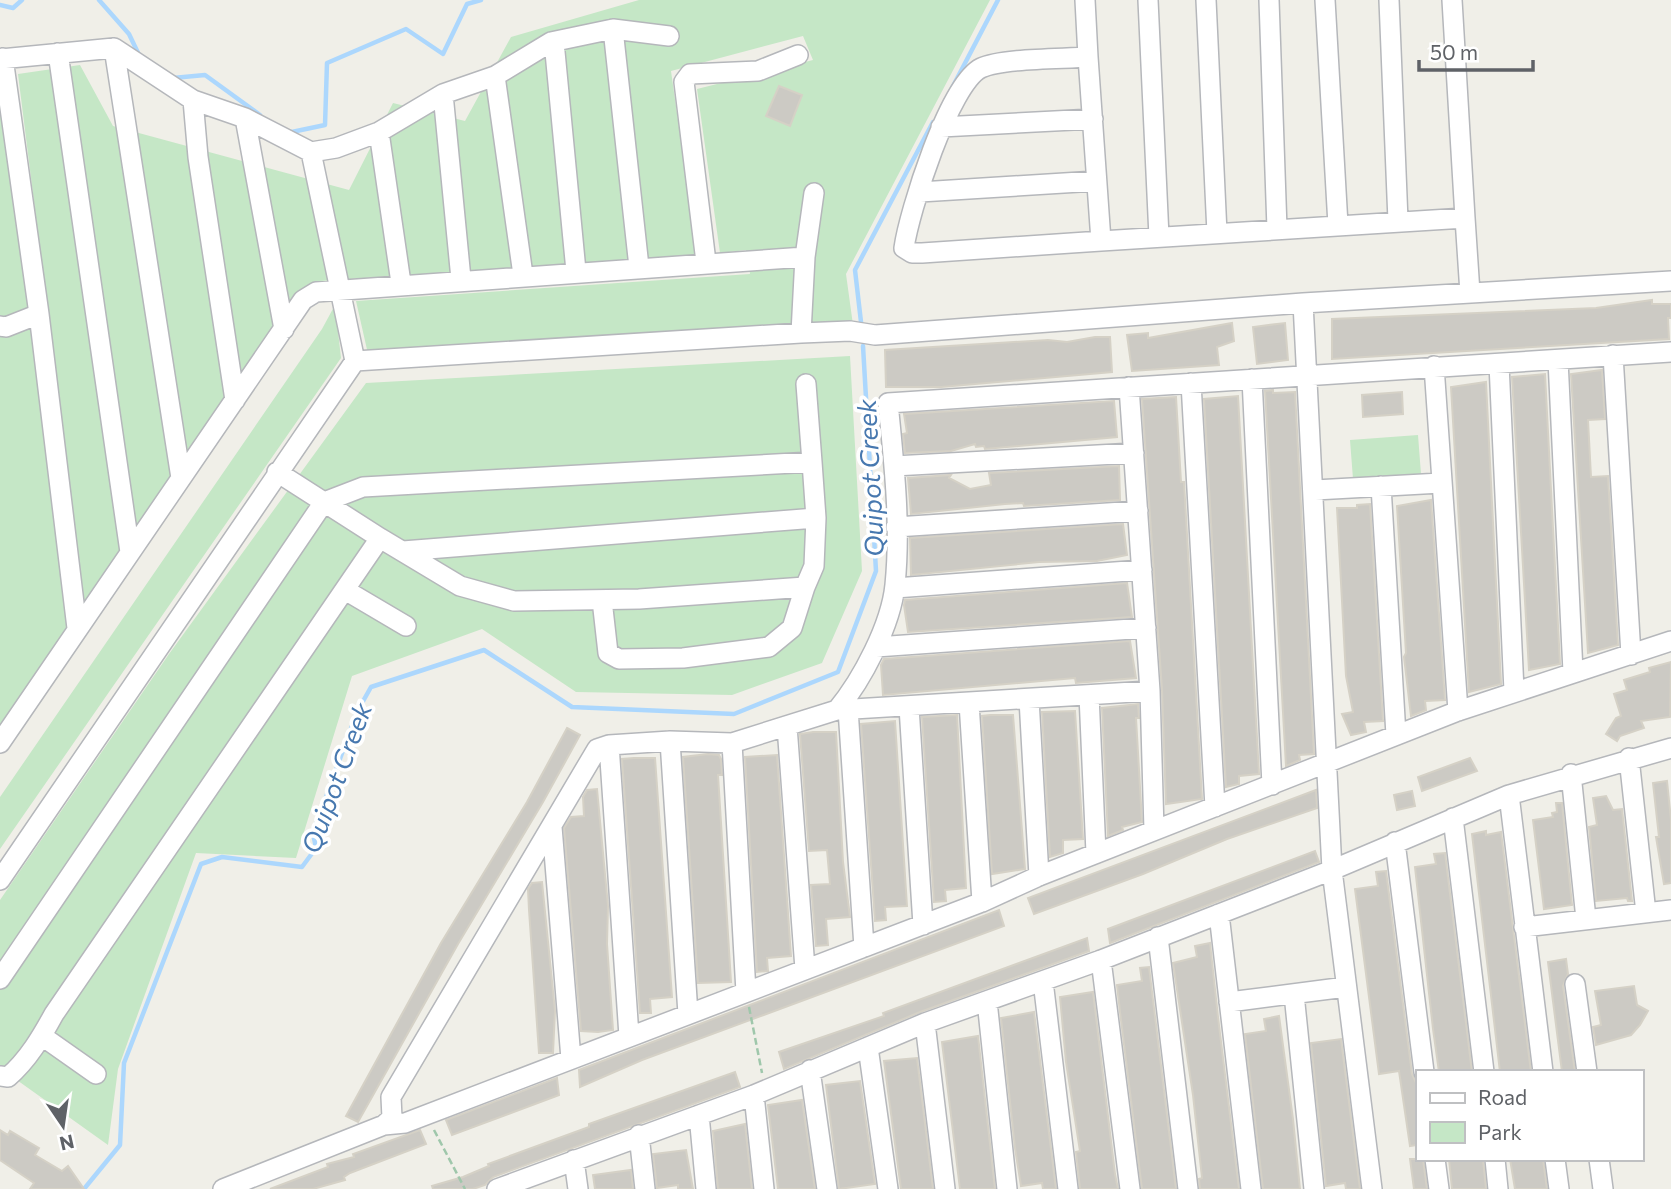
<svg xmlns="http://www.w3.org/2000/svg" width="1671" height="1189" viewBox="0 0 1671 1189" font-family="Commissioner,sans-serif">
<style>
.green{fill:#c5e7c6}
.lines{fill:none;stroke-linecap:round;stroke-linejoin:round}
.stream{stroke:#acd7fd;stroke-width:4.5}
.building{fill:#cccac4;stroke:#d5d1c6;stroke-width:2}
.minor-casing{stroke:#b5b7bb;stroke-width:22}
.path{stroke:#9fc7ab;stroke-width:2.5;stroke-dasharray:7 3.5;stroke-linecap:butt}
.minor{stroke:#fff;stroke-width:19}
.labels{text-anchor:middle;stroke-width:7;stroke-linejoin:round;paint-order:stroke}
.water-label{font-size:26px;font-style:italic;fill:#4778af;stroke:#fff}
</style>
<rect width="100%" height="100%" fill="#f0efe8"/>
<!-- green -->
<path class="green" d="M639,0H990L846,274L853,325L368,354L356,301L750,274L746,250L720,253L697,89L813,60L803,36L671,71L697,255L321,281L85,609L18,74L80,65L113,126L349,190L393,103L465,121L511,37Z
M0,74L71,630L0,735Z
M335,305L341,358L0,849V797L322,329Z
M850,356L862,571L822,663L732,695L576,692L482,629L352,676L296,858L196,853L118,1069L108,1145L0,1068V900L169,654L366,383Z
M1418,435L1421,474L1353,479L1350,440Z"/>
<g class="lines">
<!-- stream -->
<path class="stream" d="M99,0L129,34L139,55
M0,5L13,8L22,0
M173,78L205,75L260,115
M951,90L998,0
M287,133L325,125L327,63L406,29L443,54L467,4L481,0
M861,322L855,270L933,122
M84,1189L120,1145L124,1063L201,864L222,857L302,867L316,848L313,833L357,712L371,687L484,650L572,707L734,714L838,672L876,571L863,346"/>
</g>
<!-- building -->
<path class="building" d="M779,86L802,95L790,126L766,116Z
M1652,300V304H1671V318H1668L1669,339L1332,359V319L1596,308Z
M1232,323L1234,341L1217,347L1219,365L1132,371L1127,335L1148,333V338Z
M1285,323L1288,360L1257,364L1253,327Z
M1095,337H1110L1112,372L941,387H886L885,350L1048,340L1067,342Z
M1602,370L1605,419L1588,420L1591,477L1608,476L1618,645L1588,653L1571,374Z
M1545,374L1560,664L1529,670L1512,377Z
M1486,382L1501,684L1469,692L1451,387Z
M1273,390V393L1295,392L1314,754L1299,755L1300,760L1286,766L1265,391Z
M1402,392L1403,414L1363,417L1362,395Z
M1238,396L1259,774L1239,776V784L1226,787L1204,399Z
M1176,397L1181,482H1184L1202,799L1166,804L1162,690L1142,399Z
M1114,401L1117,437L985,449L984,446L976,447L975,444L951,451L905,453L903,434L907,433L904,414Z
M1119,466L1120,500L1024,506L1023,503L1005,504L911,514L908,478L951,475L949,478L970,489L991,485L989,473Z
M1431,500L1445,700L1425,701L1426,710L1411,716L1404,657L1406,653L1397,506Z
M1370,504L1383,721L1364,722L1366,732L1351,735L1342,714L1353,712L1346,676L1337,508H1357V505Z
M1123,524L1127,555L1097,561L1039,562L911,575L910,538Z
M1127,583L1132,617L908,632L904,605L905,600Z
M1130,641L1136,678L1076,683L1075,678L883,695L881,665L884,659Z
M1671,662L1670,717L1641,721L1644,728L1620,736L1617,741L1606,734L1616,718L1621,716L1614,694L1627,690L1624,680L1650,672L1649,668Z
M1138,704L1139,718H1136L1142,822L1122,827L1123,830L1108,836L1102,708Z
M1075,711L1083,839L1063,840V853L1050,857L1042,712Z
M957,715L966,888L945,890L946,901L934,902L922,717Z
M990,715H1013L1025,869L992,874L982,716Z
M895,721L907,906L885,907L886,920L875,921L861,724Z
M567,728L580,735L543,802L458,944L358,1122L346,1116L441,943L527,802Z
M813,732H836L843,862L850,917L826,919L828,945L816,946L811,885L830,884L827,850L809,851L800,734Z
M708,754L719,755L721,759L722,775H718L731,982L698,983L683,757Z
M777,755L791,956L767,958L768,971L757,972L745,757Z
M634,758H655L672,997L650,999L651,1013H640L622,759Z
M1470,758L1477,771L1422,791L1418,777Z
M1667,781L1671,820V883L1664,884L1656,837H1659L1653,783Z
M597,789L608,906L607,944L613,1030L598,1032L581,1031L564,828L571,817L584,816L583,797L587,790Z
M1316,790L1317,808L1227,839L1143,874L1034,914L1028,898Z
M1412,791L1415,806L1397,810L1394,795Z
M1606,796L1613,810L1622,809L1632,901H1628L1627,898L1596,901L1589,827L1597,825L1593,798Z
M1556,803H1562L1572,905L1544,909L1533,820L1553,817L1552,813L1557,812Z
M1486,831V835L1501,832L1531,1072H1500L1472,834Z
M1315,851L1319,862L1110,943L1108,929Z
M1445,853L1472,1072H1439L1433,1029L1415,867L1436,864L1434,854Z
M1386,871L1412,1074L1417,1085V1145L1410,1146L1399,1071L1379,1074L1355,889L1378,886L1376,872Z
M542,882L555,1011L553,1053H539L529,910L528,889L532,883Z
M999,910L1004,926L642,1060L580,1087L579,1070Z
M1087,938L1089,951L920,1012L784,1069L779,1052L884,1016L883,1013Z
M1210,943L1218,1017L1239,1189H1200L1199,1179L1202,1178L1193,1095L1173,963L1197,957L1195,946Z
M1566,959L1568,974L1563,986L1575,1072H1562L1548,962Z
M1149,967L1176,1189H1142L1120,1012L1117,985L1142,981L1140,968Z
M1634,986L1637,1005L1648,1011L1640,1025L1631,1035L1596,1045L1593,1027L1601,1025L1595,991Z
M1093,992L1115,1174L1118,1189H1080L1076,1152L1080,1151L1066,1062L1060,997Z
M1034,1012L1056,1189H1043L1042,1183L1021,1186L1015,1148L1001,1018Z
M1279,1016L1293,1119L1300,1189H1263L1245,1034L1266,1031L1264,1019Z
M978,1036L995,1189H960L942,1042Z
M1341,1039L1360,1189H1346L1345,1183L1326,1186L1311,1043Z
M917,1058L933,1189H901L884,1061Z
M735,1072L740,1087L493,1177L485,1185L473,1189H433L432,1186L463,1177L489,1166L488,1164L589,1127V1124Z
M557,1078L559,1095L452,1135L446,1120Z
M860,1081L875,1184L839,1189L826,1085Z
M802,1100L815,1189H778L768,1105Z
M745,1124L752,1189H718L713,1131Z
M0,1130L8,1135L10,1131L39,1148L35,1155L62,1171L68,1166L84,1189H30L34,1183L0,1160Z
M420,1130L426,1144L350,1173L344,1177L345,1180L313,1189H270L328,1167L327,1164L354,1157L353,1154Z
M686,1150L693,1189H678V1185L657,1188L653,1154Z
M1410,1159H1423L1427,1189H1414Z
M1449,1159H1483L1486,1189H1452Z
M1510,1159H1543L1547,1189H1515Z
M631,1170L633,1189H595L593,1175Z"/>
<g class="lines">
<!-- minor casing -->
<g class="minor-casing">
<path id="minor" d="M1085,0L1088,57C1063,59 1002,58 981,68C949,84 909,212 904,248L912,253H922L1101,241L1088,57
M1148,0L1159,237
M1206,0L1217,233
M1269,0L1277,229
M1325,0L1338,225
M1389,0L1398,221
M1452,0L1465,218
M613,29L669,36
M114,48L181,478
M58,53L130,552
M3,58L39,314L77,628
M0,59L114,48L193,100
M495,76L551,42
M245,118L311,152
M941,127L1093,119
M379,132L443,94
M920,192L1096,181
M1101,241L1465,218L1470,293
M706,262L684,82L690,74L758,71L798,55
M576,271L555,52L551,42L613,29L639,267
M461,279L443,94L495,76L523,275
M1303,303L1332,870L1372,1189
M0,326L6,327L39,314
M801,333L805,257L814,193
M1671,352L888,403C894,463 901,525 895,585C891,625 862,680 837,710L732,743L670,741L609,745L597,749L391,1097L392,1118L384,1125L405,1123L982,902L1039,876L1458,711L1671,641
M1613,355L1631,655
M1558,360L1573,672
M355,361L311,152L336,148L379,132L401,283
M1499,364L1514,691
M1434,366L1458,711
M1252,379L1272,785
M1191,383L1215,807
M806,384L812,462
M1129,387L1150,691L1154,830
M235,400L198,157L193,100L245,118L284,329
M894,466L1134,453
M1381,486L1396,735
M1315,490L1441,483
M896,527L1138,511
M380,538L460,586L514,601L639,599L805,587L814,566L816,518L403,551
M895,588L1142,570
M345,590L406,626
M602,600L608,653L619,659L683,658L769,647L792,628L805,587
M876,647L1146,628
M1089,695L1096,853
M1029,699L1039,876
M969,703L982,902
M909,707L923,925
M848,709L864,947
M837,710L1150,691
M787,726L805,969
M670,741L688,1014
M0,743L303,300L316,292L805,257
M732,743L746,992
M609,745L629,1036
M1629,758L1646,913
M1571,774L1586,919
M1509,795L1543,1072
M1453,818L1484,1072
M552,827L571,1059
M1395,842L1424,1072
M0,880L355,361L801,333L850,331L875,335L1303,303L1671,281
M1219,914L1251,1189
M1524,927L1671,910
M1158,937L1188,1189
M1101,960L1130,1189
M0,979L324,502L363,487L812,462L816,518
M1043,981L1068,1189
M1575,984L1587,1072
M1294,994L1314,1189
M987,1001L1007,1189
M1229,1002L1346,987
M925,1023L945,1189
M42,1036L96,1074
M868,1047L888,1189
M810,1070L827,1189
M0,1076L8,1077C28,1060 42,1036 54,1014L380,538L277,472
M754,1095L764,1189
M699,1115L706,1189
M639,1135L645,1189
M1435,1159L1439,1189
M1495,1159L1498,1189
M1555,1159L1559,1189
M1599,1159L1603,1189
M574,1160L578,1189
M223,1189L384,1125
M497,1189L754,1095L925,1023L1101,960L1332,870L1509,795L1671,748"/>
</g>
<!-- path -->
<path class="path" d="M749,1007L762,1073
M434,1130L465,1189"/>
<!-- minor -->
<use href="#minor" class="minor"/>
</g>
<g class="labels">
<!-- water labels -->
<g class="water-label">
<text transform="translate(871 478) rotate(-93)" y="9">Quipot Creek</text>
<text transform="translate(337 778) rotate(-70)" y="9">Quipot Creek</text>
</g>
</g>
<!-- legend -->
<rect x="1416" y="1070" width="228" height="91" fill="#ffffff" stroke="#bfc0c2" stroke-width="2"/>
<rect x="1430" y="1093" width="35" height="10" fill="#ffffff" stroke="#bfc0c2" stroke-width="2"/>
<text x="1478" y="1105" font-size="21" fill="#5f6267">Road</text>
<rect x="1430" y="1122" width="35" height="21" fill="#c5e7c6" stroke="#bfc0c2" stroke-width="2"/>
<text x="1478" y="1140" font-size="21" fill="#5f6267">Park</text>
<!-- north arrow -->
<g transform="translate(63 1126) rotate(167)" stroke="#ffffff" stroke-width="5" paint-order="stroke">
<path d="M0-5L12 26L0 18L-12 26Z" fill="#5f6267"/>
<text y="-10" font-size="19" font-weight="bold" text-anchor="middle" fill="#5f6267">N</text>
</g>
<!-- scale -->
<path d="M1419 60v10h114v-10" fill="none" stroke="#5f6267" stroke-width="3.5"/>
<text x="1430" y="60" font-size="21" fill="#5f6267" stroke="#ffffff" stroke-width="5" paint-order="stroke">50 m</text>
</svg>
